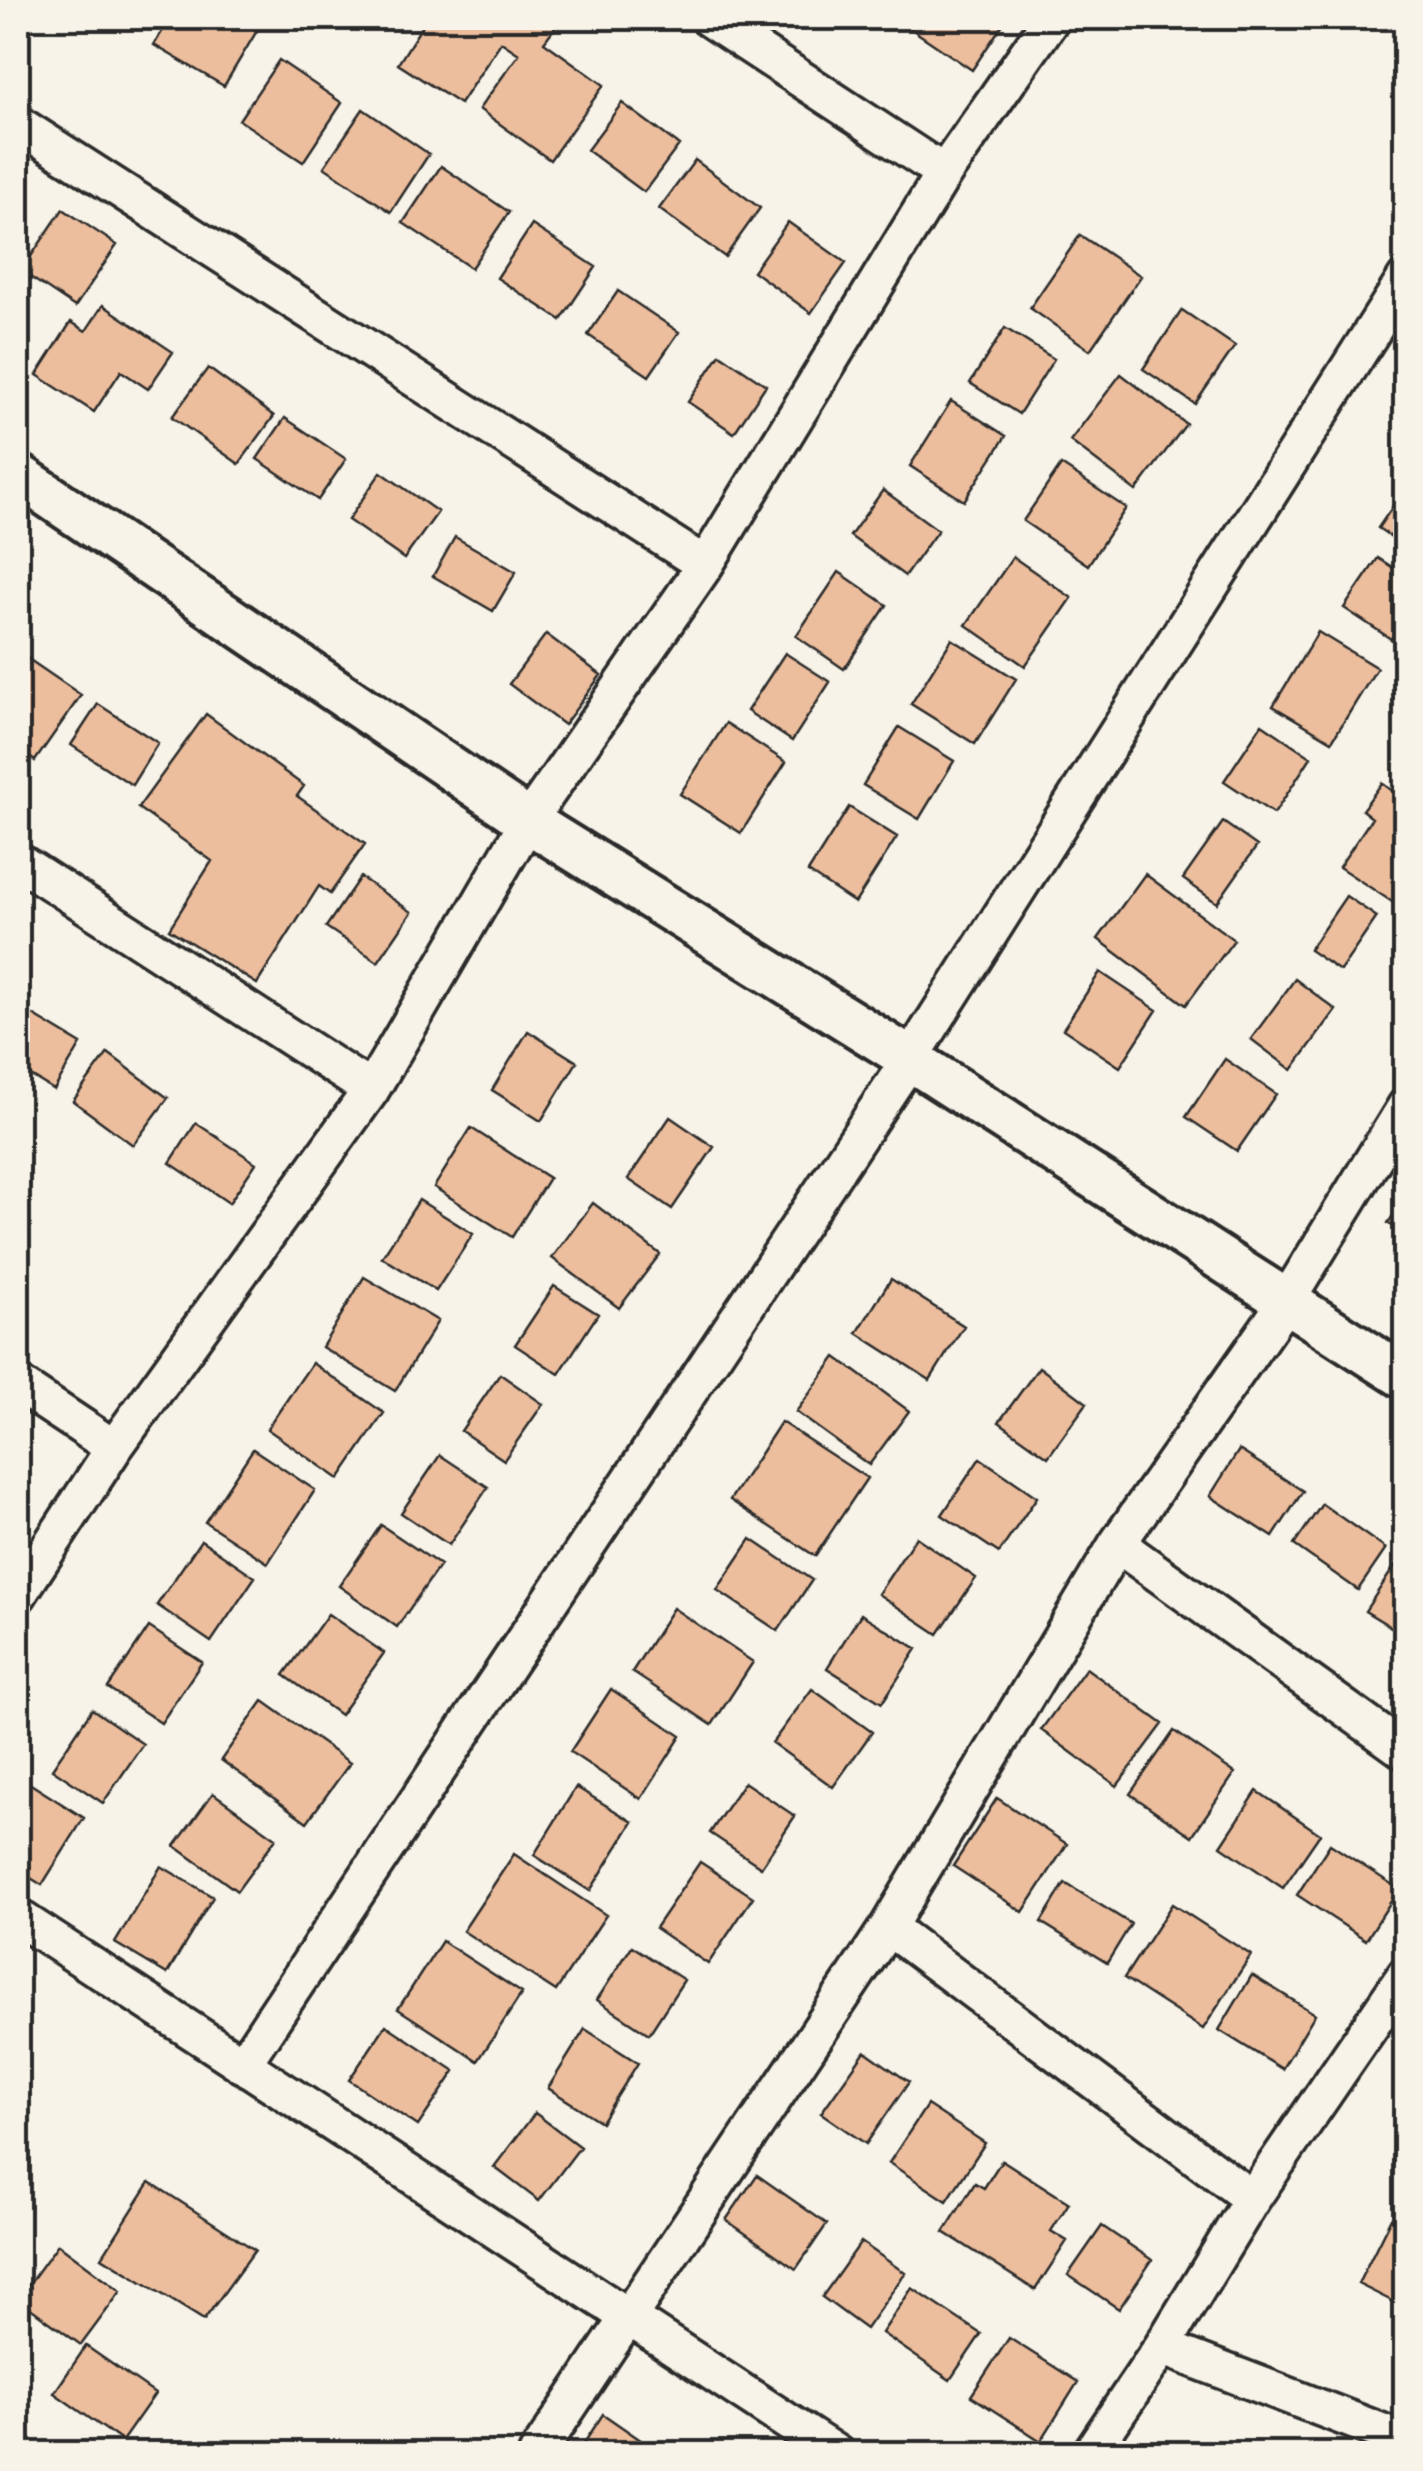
<svg xmlns="http://www.w3.org/2000/svg" width="1423" height="2471" viewBox="0 0 1423 2471" font-family="'Playpen Sans',sans-serif">
<style>
.building{fill:#edbe9d;stroke:#2b2b2b;stroke-width:2.5}
.lines{fill:none;stroke-linecap:round;stroke-linejoin:round}
.minor-casing{stroke:#2b2b2b;stroke-width:42}
.tertiary-casing{stroke:#2b2b2b;stroke-width:50}
.minor{stroke:#f7f3e8;stroke-width:35}
.tertiary{stroke:#f7f3e8;stroke-width:42}
</style>
<rect width="100%" height="100%" fill="#f7f3e8"/>
<filter id="ink" filterUnits="userSpaceOnUse"><feTurbulence type="fractalNoise" baseFrequency=".01" numOctaves="2"/><feDisplacementMap in="SourceGraphic" scale="20" xChannelSelector="R" yChannelSelector="G"/><feConvolveMatrix kernelMatrix="1 2 1 2 8 2 1 2 1" color-interpolation-filters="sRGB"/></filter>
<g filter="url(#ink)">
<!-- building -->
<path class="building" d="M170,18H250L261,24L224,86L154,45Z
M427,18H562L544,42L604,85L550,160L479,109L519,54L501,42L460,104L398,64Z
M913,18H1007L972,70L907,26Z
M279,60L342,103L303,162L239,120Z
M622,103L679,145L644,192L587,150Z
M363,109L429,154L391,212L324,167Z
M695,160L760,208L725,257L659,209Z
M441,166L509,212L471,268L403,223Z
M63,209L117,245L75,307L21,271Z
M788,222L846,263L811,313L753,271Z
M532,225L596,267L561,320L497,278Z
M1080,235L1141,276L1090,350L1030,308Z
M618,291L679,332L649,376L588,335Z
M103,305L173,352L148,389L121,371L94,412L37,375L71,322L86,331Z
M1182,310L1235,346L1195,404L1143,369Z
M1005,328L1054,359L1019,414L970,383Z
M720,354L766,385L734,433L688,402Z
M208,368L274,416L239,464L172,417Z
M1121,374L1186,424L1136,491L1070,441Z
M951,401L1006,436L964,501L910,466Z
M285,418L346,459L318,500L257,459Z
M1061,465L1126,508L1088,565L1023,521Z
M381,472L438,512L404,559L348,520Z
M1406,487V547L1378,528Z
M883,490L938,530L905,576L850,536Z
M455,537L516,572L493,611L433,576Z
M1013,557L1072,598L1025,666L966,625Z
M1378,558L1406,576V617L1391,639L1344,608Z
M839,572L887,605L844,669L796,636Z
M1318,632L1377,668L1332,741L1273,706Z
M546,634L601,675L564,725L509,684Z
M952,639L1016,679L975,744L911,704Z
M18,652L81,695L35,761L18,749Z
M785,653L830,682L792,741L747,711Z
M98,704L158,743L132,785L71,745Z
M206,714L304,786L297,796L365,844L330,894L319,886L257,984L169,929L212,861L138,808Z
M726,723L786,762L741,833L680,794Z
M1262,724L1311,757L1274,814L1224,781Z
M899,727L954,761L919,819L863,785Z
M1382,783L1406,801V911L1339,867L1372,818L1362,810Z
M849,807L897,837L855,903L808,872Z
M1223,822L1257,846L1217,903L1183,879Z
M1145,874L1234,940L1186,1005L1098,939Z
M360,877L412,912L378,962L326,927Z
M1346,896L1377,917L1340,971L1309,950Z
M1100,972L1157,1010L1120,1067L1063,1029Z
M1295,979L1336,1010L1292,1070L1251,1039Z
M18,1006L81,1044L54,1090L18,1068Z
M528,1031L577,1062L541,1121L492,1090Z
M108,1053L168,1098L133,1145L73,1101Z
M1225,1059L1276,1094L1237,1151L1186,1117Z
M670,1117L714,1147L672,1209L628,1179Z
M196,1123L256,1163L229,1203L170,1163Z
M471,1128L549,1178L512,1237L434,1187Z
M1406,1196V1234L1388,1223Z
M419,1200L473,1234L436,1291L382,1257Z
M593,1203L660,1254L619,1308L552,1258Z
M364,1277L438,1321L395,1391L322,1347Z
M891,1279L964,1326L930,1380L857,1333Z
M554,1286L598,1314L559,1374L515,1345Z
M836,1357L909,1411L869,1465L796,1412Z
M312,1363L384,1413L339,1479L267,1429Z
M1039,1367L1087,1403L1048,1457L999,1422Z
M500,1374L543,1404L504,1460L461,1431Z
M781,1422L867,1478L815,1556L730,1500Z
M253,1449L315,1490L268,1563L205,1522Z
M1239,1450L1303,1491L1273,1537L1210,1496Z
M440,1455L488,1487L449,1545L401,1513Z
M980,1458L1037,1497L999,1553L942,1515Z
M1322,1504L1386,1549L1358,1590L1294,1545Z
M381,1525L440,1565L397,1627L339,1586Z
M916,1537L976,1578L938,1634L878,1594Z
M751,1539L812,1580L778,1631L717,1590Z
M201,1540L255,1577L211,1642L157,1605Z
M1406,1549V1636L1365,1611Z
M673,1608L753,1662L712,1725L632,1672Z
M328,1614L384,1653L340,1715L284,1675Z
M861,1614L917,1649L882,1703L827,1668Z
M149,1627L202,1662L161,1723L108,1688Z
M1086,1668L1163,1724L1117,1786L1041,1730Z
M611,1689L681,1736L641,1799L570,1752Z
M812,1689L872,1732L833,1787L772,1743Z
M263,1701L350,1763L307,1822L221,1760Z
M92,1709L143,1744L103,1803L52,1769Z
M1174,1731L1235,1773L1192,1836L1130,1794Z
M744,1782L795,1816L761,1867L710,1833Z
M29,1783L84,1818L42,1885L18,1870V1802Z
M576,1787L633,1822L590,1891L534,1855Z
M1257,1791L1320,1834L1283,1888L1221,1846Z
M213,1793L276,1838L237,1891L175,1846Z
M997,1798L1067,1844L1023,1912L953,1866Z
M1330,1844L1399,1889L1366,1940L1297,1895Z
M514,1854L606,1915L556,1991L463,1931Z
M700,1862L753,1897L708,1964L655,1928Z
M161,1866L213,1897L167,1974L115,1943Z
M1065,1883L1131,1924L1107,1963L1041,1922Z
M1172,1904L1251,1955L1203,2029L1124,1978Z
M442,1941L522,1993L478,2061L398,2009Z
M632,1946L684,1980L649,2034L597,2000Z
M1252,1975L1315,2014L1282,2069L1219,2030Z
M386,2025L455,2071L418,2126L349,2080Z
M585,2029L638,2063L601,2122L548,2088Z
M865,2051L909,2082L866,2144L821,2113Z
M927,2105L985,2143L947,2201L889,2163Z
M535,2113L580,2147L539,2201L494,2167Z
M1002,2160L1069,2203L1051,2231L1067,2241L1035,2290L944,2232L975,2183L984,2188Z
M757,2175L827,2224L796,2269L726,2220Z
M150,2182L255,2250L204,2320L102,2257Z
M1391,2218L1406,2225V2308L1358,2284Z
M1102,2226L1152,2260L1119,2309L1068,2275Z
M861,2242L905,2273L866,2329L822,2297Z
M58,2244L121,2291L81,2345L18,2299Z
M912,2288L981,2334L950,2380L882,2333Z
M1009,2338L1078,2382L1041,2441L971,2396Z
M86,2346L155,2394L122,2441L54,2393Z
M603,2414L658,2452L657,2454H577Z"/>
<g class="lines">
<!-- minor casing -->
<g class="minor-casing">
<path id="minor" d="M708,18L944,173
M18,124L705,565
M18,861L371,1090
M18,1384L114,1448
M1117,1544L1406,1752
M18,1595L114,1448L371,1090L528,821L705,565L944,173L1052,18
M18,1917L837,2454
M888,1927L1252,2199
M242,2065L910,1059L1406,278
M1162,2347L1406,2441
M537,2454L888,1927L1117,1544L1286,1302L1406,1106
M1090,2454L1162,2347L1252,2199L1406,1974"/>
</g>
<!-- tertiary casing -->
<g class="tertiary-casing">
<path id="tertiary" d="M18,475L528,821L910,1059L1406,1378"/>
</g>
<!-- minor -->
<use href="#minor" class="minor"/>
<!-- tertiary -->
<use href="#tertiary" class="tertiary"/>
</g>
</g>
<!-- margin -->
<rect width="1423" height="2471" fill="none" stroke="#f7f3e8" stroke-width="60"/>
<rect x="30" y="30" width="1363" height="2411" fill="none" stroke="#2b2b2b" stroke-width="4" filter="url(#ink)"/>
</svg>
